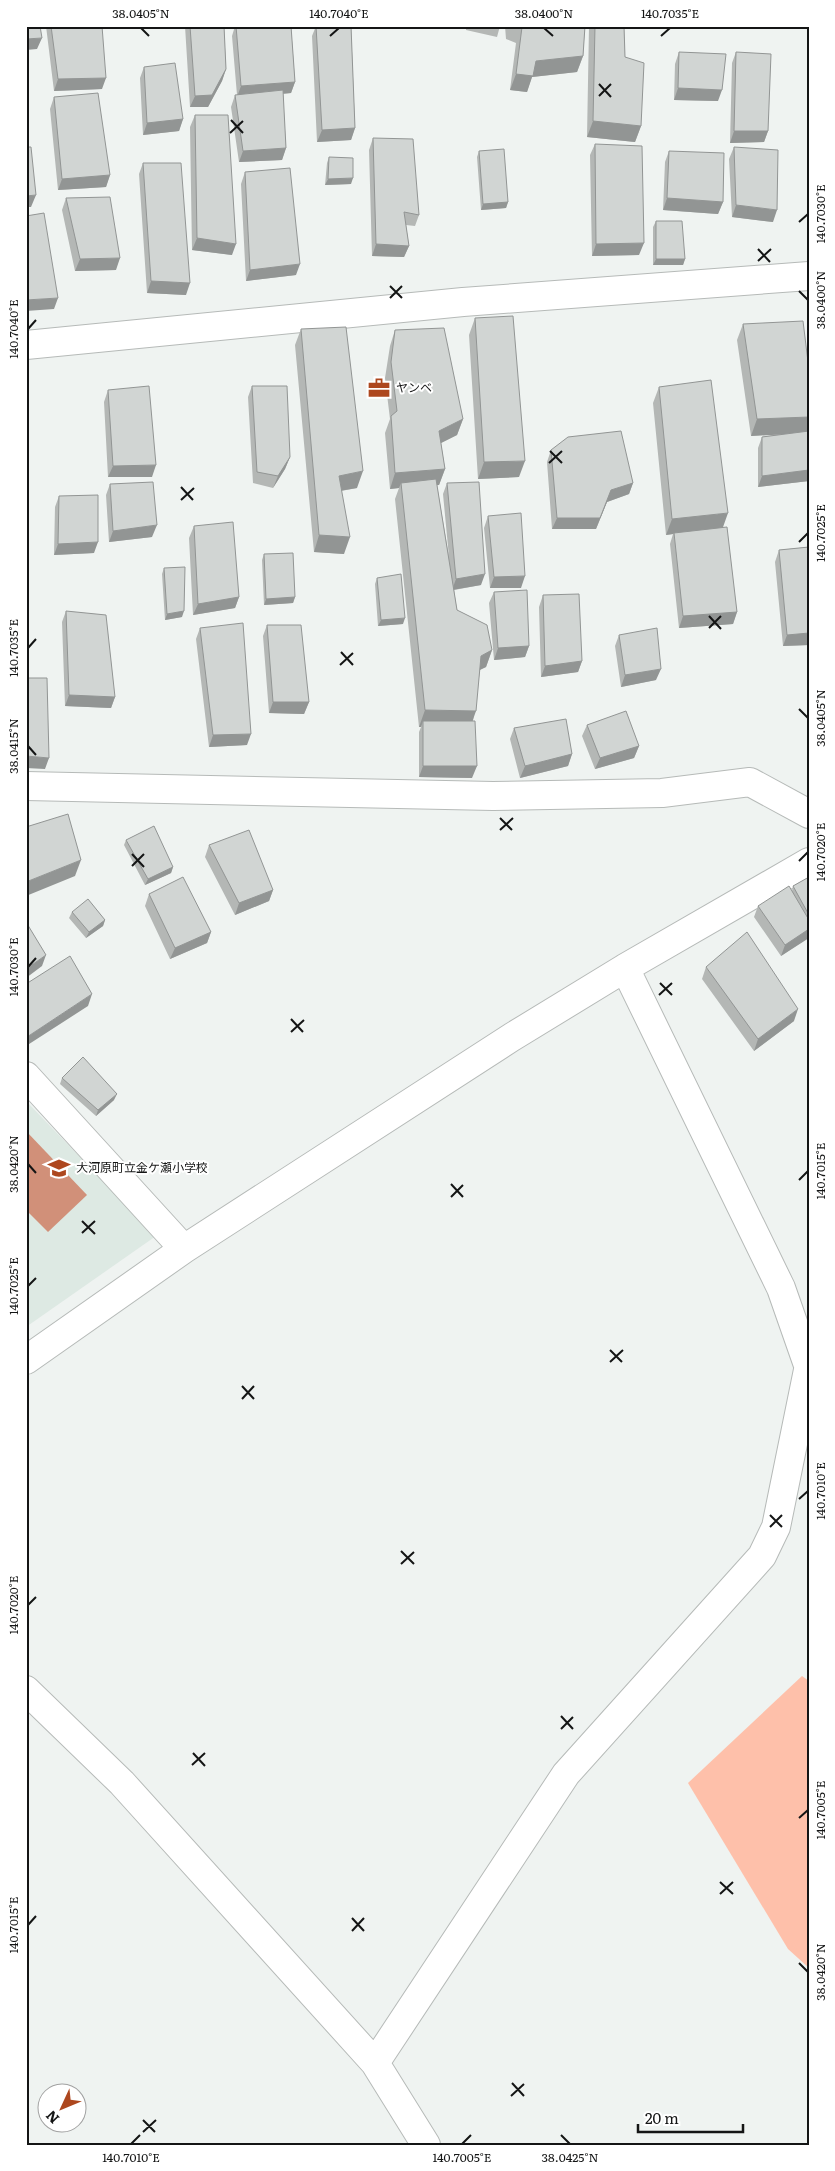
<svg xmlns="http://www.w3.org/2000/svg" width="835" height="2171" viewBox="0 0 835 2171" font-family="Literata,'Noto Sans JP',serif">
<style>
.built{fill:#dde9e3}
.green{fill:#fec0aa}
.water{fill:#d19079}
.lines{fill:none;stroke-linecap:round;stroke-linejoin:round}
.minor-casing{stroke:#b6bab8;stroke-width:30}
.minor{stroke:#fff;stroke-width:28}
.wall{fill:#b4b7b5}
.shaded-wall{fill:#929594}
.building{fill:#d1d5d3;stroke:#929594}
.ticks{fill:none;stroke:#141515;stroke-width:2}
.labels{text-anchor:middle;stroke-width:4;stroke-linejoin:round;paint-order:stroke}
.poi-label{font-size:12px;fill:#141515;stroke:#fff;text-anchor:start}
.neatline{fill:none;stroke:#141515;stroke-width:2}
.ticks-label{font-size:12px;text-anchor:middle;fill:#141515}
</style>
<rect width="100%" height="100%" fill="#eff3f1"/>
<!-- built -->
<path class="built" d="M26,1101L156,1236L26,1327Z"/>
<!-- green -->
<path class="green" d="M802,1676L809,1681V1968L788,1949L688,1783Z"/>
<!-- water -->
<path class="water" d="M26,1131L87,1195L48,1232L26,1210Z"/>
<g class="lines">
<!-- minor casing -->
<g class="minor-casing">
<path id="minor" d="M26,345L463,302L809,276
M26,786L493,796L662,793L750,782L809,814
M625,968L781,1288L809,1368
M26,1076L184,1249
M26,1360L184,1249L512,1037L625,968L809,862
M26,1690L122,1783L375,2063L426,2145
M375,2063L566,1774L762,1556L776,1527L809,1365"/>
</g>
<!-- minor -->
<use href="#minor" class="minor"/>
</g>
<!-- wall -->
<path class="wall" d="M46,26H102V89L54,91Z
M185,26H224L226,69L222,81L208,107H190Z
M235,26H291L295,82L291,93L283,94L286,148L282,160L239,162L231,107L235,95H237L232,36Z
M316,26H351L355,128L351,140L317,142L312,36Z
M466,26H500L497,37L466,30Z
M505,26H585L583,56L577,72L532,77L527,92L510,90L516,43L506,39Z
M589,26H624L625,57L641,126L635,142L587,137Z
M679,52L718,101L674,100L675,64Z
M736,52L768,131L764,142L730,143L732,63Z
M144,67L183,119L179,131L143,135L140,78Z
M54,97L110,175L106,187L58,190L50,109Z
M195,115L232,255L192,250L190,127Z
M373,138L419,215L415,226L406,225L409,246L404,257L372,256L369,150Z
M595,144L639,255L592,256L590,155Z
M734,147L773,222L732,217L729,159Z
M479,151L508,202L506,208L481,210L477,157Z
M669,151L723,202L718,214L663,210L665,162Z
M329,157L351,184L325,185L327,163Z
M143,163L186,295L147,293L139,174Z
M245,172L296,275L246,281L241,184Z
M66,198L116,270L75,271L62,210Z
M656,221L685,259L683,265H653V227Z
M475,318L519,477L478,479L469,335Z
M743,324L809,370V481L758,487V448L762,437L779,434L751,436L737,340Z
M301,329L357,488L341,491L344,554L314,552L295,345Z
M395,330L463,419L457,435L441,443L445,469L439,485H437L449,557L443,494L447,483L481,585L454,590L457,610L492,650L486,667L480,670L473,721L472,778L419,777V732L421,727H419L395,499L399,488L390,489L385,433L390,419L385,378L390,346Z
M252,386L290,457L285,469L273,488L253,483L248,397Z
M659,387L722,528L737,612L733,624L679,628L670,544L673,534L666,535L653,403Z
M108,390L152,477H108L104,402Z
M551,450L633,483L629,494L607,502L596,529H552L547,462Z
M110,484L152,537L109,542L106,495Z
M59,496L94,553L54,555L55,507Z
M488,516L521,588H490L484,528Z
M194,526L239,597L235,608L193,615L189,538Z
M809,547V645L783,646L775,562L779,550Z
M264,554L295,597L293,603L264,605L262,560Z
M164,568L182,617L165,620L162,574Z
M377,578L403,624L378,626L375,584Z
M494,592L529,646L525,657L494,660L489,603Z
M543,595L582,661L578,672L541,677L539,607Z
M66,611L115,697L111,708L65,706L62,622Z
M267,625L309,702L304,714L269,713L263,636Z
M200,628L247,745L209,747L196,639Z
M619,635L656,680L621,687L615,646Z
M587,725L639,746L634,758L595,769L582,736Z
M514,728L572,754L568,766L520,778L510,739Z
M126,840L173,867L171,873L145,885L124,845Z
M209,845L273,890L269,901L235,915L205,857Z
M809,877V937L781,956L754,917L758,906L792,891L793,886Z
M149,894L211,932L207,943L170,959L145,906Z
M72,912L105,920L103,926L86,938L69,918Z
M706,967L794,1021L754,1051L702,979Z
M62,1078L114,1100L96,1116L60,1084Z"/>
<!-- shaded-wall -->
<path class="shaded-wall" d="M42,38L37,49L26,50V39Z
M583,56L577,72L532,77L527,92L510,90L516,74L536,61Z
M226,69L222,81L208,107H190L195,96Z
M106,78L102,89L54,91L58,79Z
M295,82L291,93L237,97L241,86Z
M678,88L722,90L718,101L674,100Z
M183,119L179,131L143,135L147,123Z
M593,121L641,126L635,142L587,137Z
M355,128L351,140L317,142L322,130Z
M734,131H768L764,142L730,143Z
M286,148L282,160L239,162L243,151Z
M110,175L106,187L58,190L62,179Z
M353,178L351,184L325,185L328,179Z
M36,195L31,207H26V196Z
M667,198L723,202L718,214L663,210Z
M508,202L506,208L481,210L483,204Z
M736,205L777,210L773,222L732,217Z
M197,238L236,244L232,255L192,250Z
M644,243L639,255L592,256L596,244Z
M376,244L409,246L404,257L372,256Z
M120,258L116,270L75,271L80,259Z
M656,259H685L683,265H653Z
M300,264L296,275L246,281L250,270Z
M151,281L190,283L186,295L147,293Z
M58,298L54,309L26,311V300Z
M809,417V433L751,436L757,419Z
M463,419L457,435L433,447L439,431Z
M290,457L285,469L273,488L278,476Z
M525,461L519,477L478,479L484,462Z
M156,465L152,477H108L113,466Z
M445,469L439,485L402,488L401,483L399,488L390,489L395,473Z
M809,470V481L758,487L762,476Z
M363,471L357,488L333,492L339,476Z
M633,483L629,494L607,502L596,529H552L557,518L611,490Z
M728,513L722,530L674,533L673,534L666,535L672,519Z
M157,525L152,537L109,542L113,531Z
M319,535L350,537L344,554L314,552Z
M98,542L94,553L54,555L58,544Z
M485,574L481,585L452,590L456,579Z
M525,576L521,588H490L494,577Z
M239,597L235,608L193,615L198,604Z
M295,597L293,603L264,605L266,599Z
M184,611L182,617L165,620L167,614Z
M737,612L733,624L679,628L683,616Z
M405,618L403,624L378,626L381,620Z
M809,633V645L783,646L787,635Z
M529,646L525,657L494,660L498,648Z
M492,650L486,667L475,672L481,656Z
M582,661L578,672L541,677L545,666Z
M661,669L656,680L621,687L625,675Z
M69,695L115,697L111,708L65,706Z
M273,702H309L304,714L269,713Z
M425,710L476,711L470,728L423,721L421,727H419Z
M251,734L247,745L209,747L213,735Z
M639,746L634,758L595,769L600,758Z
M572,754L568,766L520,778L525,766Z
M26,756L49,758L45,769L26,768Z
M423,766H477L472,778L419,777Z
M81,860L75,876L26,896V882Z
M173,867L171,873L145,885L148,879Z
M273,890L269,901L235,915L239,903Z
M105,920L103,926L86,938L89,932Z
M809,929V938L781,956L785,945Z
M211,932L207,943L170,959L175,948Z
M46,955L42,966L26,978V969Z
M92,994L88,1006L26,1046L27,1037Z
M798,1009L794,1021L754,1051L758,1039Z
M117,1094L114,1100L96,1116L98,1110Z"/>
<!-- building -->
<path class="building" d="M26,26H40L42,38L26,39Z
M51,26H102L106,78L58,79Z
M190,26H224L226,69L212,95L195,96Z
M236,26H291L295,82L241,86Z
M316,26H351L355,128L322,130Z
M521,26H585L583,56L536,61L533,76L516,74L522,27Z
M595,26H624L625,57L644,63L641,126L593,121Z
M679,52L726,54L722,90L678,88Z
M736,52L771,54L768,131H734Z
M175,63L183,119L147,123L144,67Z
M283,90L286,148L243,151L235,95Z
M98,93L110,175L62,179L54,97Z
M195,115H228L236,244L197,238Z
M373,138L413,139L419,215L404,212L409,246L376,244Z
M595,144L642,146L644,243L596,244Z
M26,147H31L36,195L26,196Z
M734,147L778,150L777,210L736,205Z
M504,149L508,202L483,204L479,151Z
M669,151L724,153L723,202L667,198Z
M329,157L353,158V178L328,179Z
M143,163H181L190,283L151,281Z
M290,168L300,264L250,270L245,172Z
M110,197L120,258L80,259L66,198Z
M44,213L58,298L26,300V216Z
M656,221H682L685,259H656Z
M513,316L525,461L484,462L475,318Z
M803,321L809,370V417L757,419L743,324Z
M346,327L363,471L339,476L350,537L319,535L301,329Z
M444,328L463,419L439,431L445,469L395,473L391,416L397,411L391,362L395,330Z
M711,380L728,513L672,519L659,387Z
M149,386L156,465L113,466L108,390Z
M252,386H287L290,457L278,476L257,472Z
M621,431L633,483L611,490L600,518H557L551,450L568,437Z
M809,431V470L762,476V437Z
M436,479L457,610L487,625L492,650L481,656L476,711L425,710L401,483Z
M153,482L157,525L113,531L110,484Z
M479,482L485,574L456,579L447,483Z
M98,495V542L58,544L59,496Z
M521,513L525,576L494,577L488,516Z
M233,522L239,597L198,604L194,526Z
M727,527L737,612L683,616L674,533Z
M809,547V633L787,635L779,550Z
M293,553L295,597L266,599L264,554Z
M185,567L184,611L167,614L164,568Z
M401,574L405,618L381,620L377,578Z
M527,590L529,646L498,648L494,592Z
M579,594L582,661L545,666L543,595Z
M66,611L106,615L115,697L69,695Z
M243,623L251,734L213,735L200,628Z
M267,625H301L309,702H273Z
M657,628L661,669L625,675L619,635Z
M26,678H47L49,758L26,756Z
M626,711L639,746L600,758L587,725Z
M566,719L572,754L525,766L514,728Z
M423,721H475L477,766H423Z
M68,814L81,860L26,882V827Z
M154,826L173,867L148,879L126,840Z
M249,830L273,890L239,903L209,845Z
M183,877L211,932L175,948L149,894Z
M809,877V915L793,886Z
M789,886L809,920V929L785,945L758,906Z
M88,899L105,920L89,932L72,912Z
M26,922L46,955L26,969Z
M747,932L798,1009L758,1039L706,967Z
M70,956L92,994L27,1037L26,984Z
M83,1057L117,1094L98,1110L62,1078Z"/>
<!-- ticks -->
<path class="ticks" d="M141,28L149,36M544,28L553,36M330,36L339,28M661,36L670,28M599,84L611,97M599,96L611,84M231,120L243,133M230,133L243,121M799,222L808,214M758,249L770,262M758,261L771,249M390,286L402,298M799,291L808,300M390,298L402,286M28,329L36,320M550,451L562,463M549,463L562,451M181,487L193,500M181,500L194,488M799,542L808,533M709,616L721,629M709,628L721,616M28,648L36,639M341,652L353,665M340,665L353,653M799,709L808,718M28,746L36,755M500,818L512,830M500,830L513,818M132,854L144,867M799,861L808,852M132,866L144,854M28,967L36,958M660,983L672,995M659,995L672,983M291,1019L303,1032M291,1032L304,1020M28,1164L36,1173M799,1180L808,1171M451,1184L463,1197M451,1197L463,1185M82,1221L95,1234M82,1233L95,1221M28,1286L36,1278M610,1350L622,1362M610,1362L623,1350M242,1386L254,1399M242,1399L254,1386M799,1499L808,1491M770,1515L782,1527M770,1527L782,1515M401,1551L414,1564M401,1564L414,1552M28,1605L36,1597M561,1716L573,1729M561,1729L573,1717M193,1753L205,1766M192,1765L205,1753M799,1818L808,1810M720,1882L733,1894M720,1894L733,1882M352,1918L364,1931M28,1925L36,1916M352,1931L364,1918M799,1963L808,1972M512,2083L524,2096M511,2096L524,2084M143,2120L155,2132M143,2132L156,2120M561,2135L570,2144M131,2144L140,2135M462,2144L471,2135"/>
<!-- icons -->
<defs>
<g id="office-bare" transform="scale(1.725)"><path d="M-6-3h4V-5.5h4V-3h4V5H-6ZM-1-4.5V-3h2v-1.5ZM-6 0V1H6V0Z" fill="#ad471e" stroke="#fff" stroke-width="2.5" paint-order="stroke"/></g>
<g id="school-bare" transform="scale(1.725)"><path d="M0-5L7-2L0 1L-7-2ZM-4 1L0 2.5L4 1V4Q0 6-4 4Z" fill="#ad471e" stroke="#fff" stroke-width="2.5" paint-order="stroke"/></g>
</defs>
<g fill-rule="evenodd">
<use href="#office-bare" x="379" y="388"/>
<use href="#school-bare" x="59" y="1168"/>
</g>
<g class="labels">
<!-- poi labels -->
<g class="poi-label">
<text x="396" y="392">ヤンベ</text>
<text x="76" y="1172">大河原町立金ケ瀬小学校</text>
</g>
</g>
<!-- border -->
<rect width="835" height="2171" fill="none" stroke="#ffffff" stroke-width="55"/>
<!-- north arrow -->
<g transform="translate(62 2108) rotate(226)"><circle r="24" fill="#ffffff" stroke="#a1a1a1"/>
<path d="M0-4L9 19L0 12L-9 19Z" fill="#ad471e"/>
<text y="-8" font-size="14" font-weight="bold" text-anchor="middle" fill="#141515">N</text>
</g>
<!-- scale -->
<path d="M638 2124v8h105v-8" fill="none" stroke="#141515" stroke-width="2.5"/>
<text x="645" y="2124" font-size="15" fill="#141515" stroke="#ffffff" stroke-width="4" paint-order="stroke">20 m</text>
<rect x="28" y="28" width="780" height="2116" class="neatline"/>
<g class="ticks-label">
<text x="141" y="18">38.0405°N</text>
<text x="339" y="18">140.7040°E</text>
<text x="544" y="18">38.0400°N</text>
<text x="670" y="18">140.7035°E</text>
<text transform="translate(821 214) rotate(-90)" y="4">140.7030°E</text>
<text transform="translate(821 300) rotate(-90)" y="4">38.0400°N</text>
<text transform="translate(14 329) rotate(-90)" y="4">140.7040°E</text>
<text transform="translate(821 533) rotate(-90)" y="4">140.7025°E</text>
<text transform="translate(14 648) rotate(-90)" y="4">140.7035°E</text>
<text transform="translate(821 718) rotate(-90)" y="4">38.0405°N</text>
<text transform="translate(14 746) rotate(-90)" y="4">38.0415°N</text>
<text transform="translate(821 852) rotate(-90)" y="4">140.7020°E</text>
<text transform="translate(14 967) rotate(-90)" y="4">140.7030°E</text>
<text transform="translate(14 1164) rotate(-90)" y="4">38.0420°N</text>
<text transform="translate(821 1171) rotate(-90)" y="4">140.7015°E</text>
<text transform="translate(14 1286) rotate(-90)" y="4">140.7025°E</text>
<text transform="translate(821 1491) rotate(-90)" y="4">140.7010°E</text>
<text transform="translate(14 1605) rotate(-90)" y="4">140.7020°E</text>
<text transform="translate(821 1810) rotate(-90)" y="4">140.7005°E</text>
<text transform="translate(14 1925) rotate(-90)" y="4">140.7015°E</text>
<text transform="translate(821 1972) rotate(-90)" y="4">38.0420°N</text>
<text x="131" y="2162">140.7010°E</text>
<text x="462" y="2162">140.7005°E</text>
<text x="570" y="2162">38.0425°N</text>
</g>
</svg>
